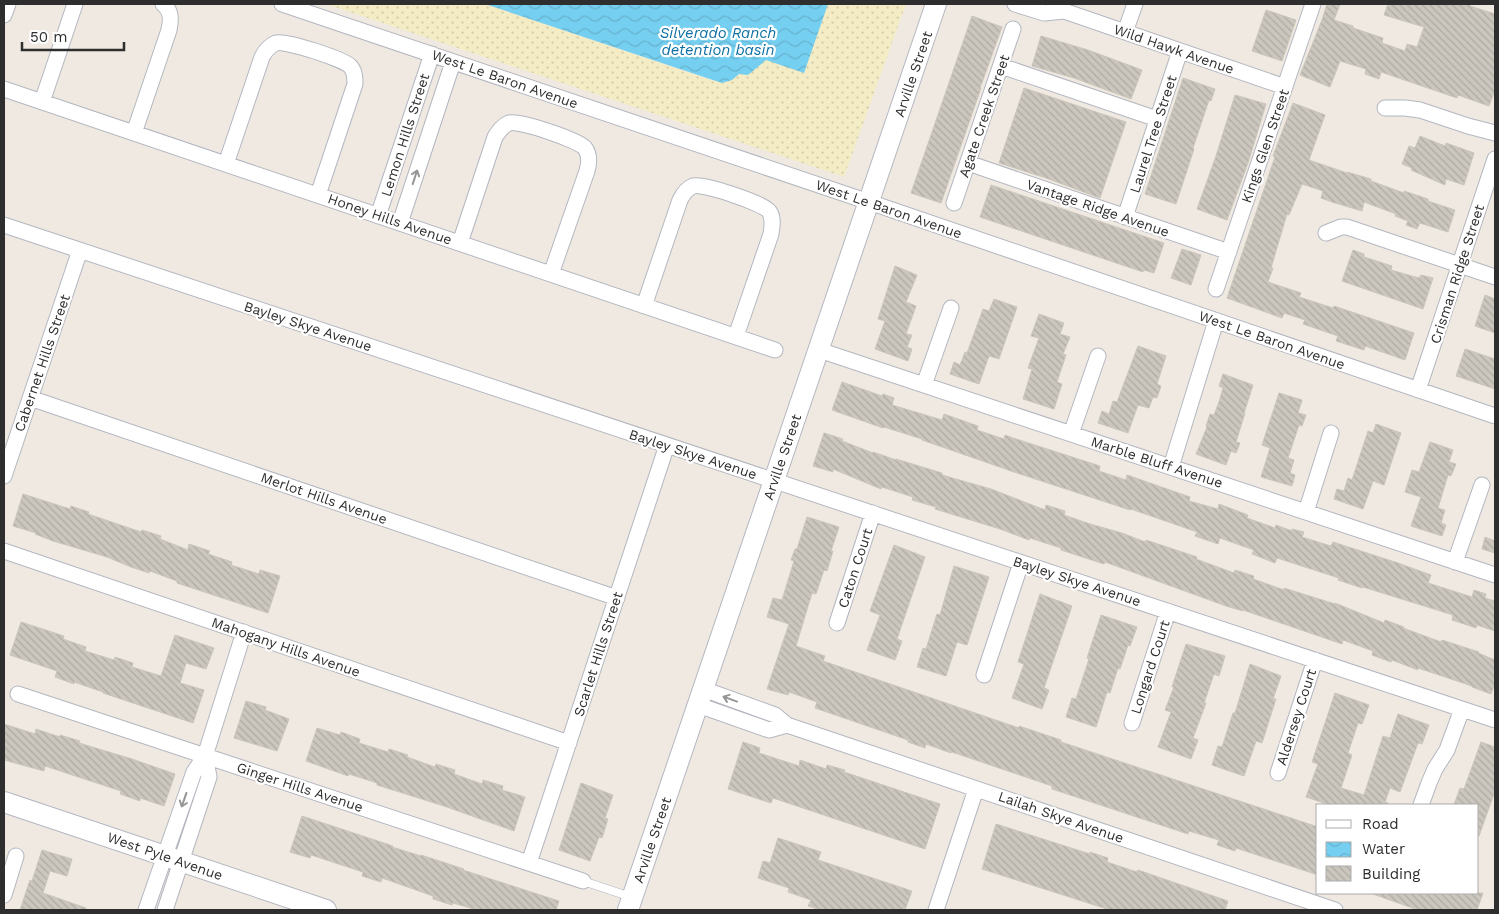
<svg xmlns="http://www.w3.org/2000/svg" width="1499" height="914" viewBox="0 0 1499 914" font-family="'Work Sans',sans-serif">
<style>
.sand{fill:url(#sand-dots)}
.water{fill:url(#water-waves)}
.building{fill:url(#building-back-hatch);stroke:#cbc5ba}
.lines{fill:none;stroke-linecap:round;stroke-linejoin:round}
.service-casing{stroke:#b4b7c1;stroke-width:9}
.minor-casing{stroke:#b4b7c1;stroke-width:17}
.tertiary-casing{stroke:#b4b7c1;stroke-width:22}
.service{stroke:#fff;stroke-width:8}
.minor{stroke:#fff;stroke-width:15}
.tertiary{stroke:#fff;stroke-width:20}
.oneway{stroke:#969696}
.labels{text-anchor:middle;stroke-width:4.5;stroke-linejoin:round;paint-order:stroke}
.street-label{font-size:14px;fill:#2e2e2e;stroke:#fff}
.water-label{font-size:15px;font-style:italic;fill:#0d6fa3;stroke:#fff}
</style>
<defs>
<pattern id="sand-dots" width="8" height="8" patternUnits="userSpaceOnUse" patternTransform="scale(1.25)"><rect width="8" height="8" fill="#f3ecc5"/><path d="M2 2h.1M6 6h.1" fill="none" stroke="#d1cbaa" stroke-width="1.8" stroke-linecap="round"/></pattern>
<pattern id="water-waves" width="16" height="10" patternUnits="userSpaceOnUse" patternTransform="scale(1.25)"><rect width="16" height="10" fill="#75cff0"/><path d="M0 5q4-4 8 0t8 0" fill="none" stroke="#66b2ce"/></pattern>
<pattern id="building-back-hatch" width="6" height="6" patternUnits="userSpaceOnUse" patternTransform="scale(1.25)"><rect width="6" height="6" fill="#cbc7bf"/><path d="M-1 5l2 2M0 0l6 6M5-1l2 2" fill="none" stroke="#afaba4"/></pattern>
</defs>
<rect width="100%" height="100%" fill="#efe9e1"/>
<!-- sand -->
<path class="sand" d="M326,4H485L714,81L732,80L739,74L785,4H906L844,177Z"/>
<!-- water -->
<path class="water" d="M485,4H828L804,73L766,60L748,75L739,74L732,80L722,83Z"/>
<!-- building -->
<path class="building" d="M1327,4H1340L1334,20L1353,26V28L1383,38L1382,43L1405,51L1407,44L1417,47L1424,27L1384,15L1388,4H1471L1470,6L1495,14V90L1489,106L1458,95L1457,98L1381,72L1379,79L1365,74L1366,69L1340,61L1330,87L1300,75L1322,20Z
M1266,10L1296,20L1282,61L1252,51Z
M972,16L1002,27L980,88H981L941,203L911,193Z
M1041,36L1088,50L1142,70L1131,99L1074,78L1032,66Z
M1183,78L1215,89L1211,101L1209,100L1193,148L1194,149L1176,204L1145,194Z
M1024,88L1126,122L1100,198L1046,178L999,163Z
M1235,95L1266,104L1248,163L1227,220L1197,209L1216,156Z
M1293,103L1325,115L1309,160L1347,173V172L1371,179V181L1404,193V191L1428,199V201L1455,210L1448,232L1420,223L1417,229L1406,225L1408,221L1395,216L1396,214L1364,202L1362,211L1332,202L1321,198L1323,191L1302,184L1289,215L1287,214L1271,268H1273L1268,282L1301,293L1299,297L1333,308L1334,306L1414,333L1405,360L1365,346L1364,350L1336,341L1338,336L1303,324L1305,320L1284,313L1282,318L1227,298L1275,157L1273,156Z
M1420,136L1445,146L1446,143L1474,153L1464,185L1446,179L1445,185L1411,170L1412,168L1402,164L1409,146L1415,148Z
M991,185L1164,243L1154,273L1144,270L1143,272L980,217Z
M1182,249L1201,255L1191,285L1171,278Z
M1353,250L1364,254V257L1392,266L1391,270L1419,278L1421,275L1433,278L1423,309L1342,281Z
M895,266L917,275L906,302L916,306L906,334L912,335L907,347L912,349L908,361L875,349L885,321L878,319Z
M1485,295L1495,299V333L1475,326Z
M994,299L1017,307L999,359L989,356L979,384L950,374L954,362L960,365L965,352L967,353L983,309L989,311Z
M1039,314L1064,323L1060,334L1070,337L1063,354L1066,355L1057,382L1062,384L1054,409L1023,399L1032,369L1028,368L1039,338L1031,336Z
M1138,346L1166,356L1157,384L1161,386L1157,398L1153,397L1149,408L1138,405L1128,433L1098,423L1102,411L1109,414L1113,401L1117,402Z
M1465,349L1495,359V389L1456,376Z
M1223,374L1253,385L1244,413H1245L1236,442L1240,443L1236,453L1231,451L1226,465L1196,454L1207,427L1206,426L1210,414L1214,415L1219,402L1223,388L1219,386Z
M842,382L882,396L883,394L894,398L892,405L942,420L944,414L978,426L977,430L1004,439L1005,435L1013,438L1100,466L1099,471L1126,480L1127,475L1190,497L1189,501L1218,509L1219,504L1248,515L1247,518L1275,528L1276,525L1292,531V529L1304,532L1302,537L1331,546L1333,542L1398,563L1431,575L1428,583L1472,597L1474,590L1486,594L1485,598L1495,601V631L1477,625L1476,628L1452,620L1453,615L1363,587L1362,588L1338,580L1339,578L1277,558L1275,563L1252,554L1254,550L1220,538L1218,544L1195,536L1197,532L1131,509L1130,510L1014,472L922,440V439L884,427L883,428L832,410Z
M1279,393L1302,400L1298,413L1306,415L1302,426L1299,425L1288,458L1294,460L1290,473L1295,475L1292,486L1261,477L1270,448L1262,445Z
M1376,424L1401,433L1384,485L1373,481L1363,509L1334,499L1337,489L1344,491L1348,478L1352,480L1368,431L1373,433Z
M824,433L843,439L842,441L873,453V452L896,460V459L942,473V475L991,489L1045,510L1046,505L1065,511L1064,515L1090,524L1122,533L1145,542L1146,540L1197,557L1196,559L1234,573L1235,570L1254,576L1253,579L1284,590V588L1335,604V603L1384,623L1385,620L1404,627L1403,628L1441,642L1442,640L1479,652L1478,653L1495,660V683L1491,694L1472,687V686L1418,668V670L1392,660L1391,662L1372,655L1373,651L1343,640L1342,644L1243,610V611L1226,606L1105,562L1104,564L1061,550V548L1030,538L1029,540L1000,529L935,509L936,507L912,500L913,497L882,487L881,489L833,469V472L813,466Z
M1430,442L1453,450L1449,462L1456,464L1451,476L1448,475L1438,508L1445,510L1441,523L1446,525L1442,536L1411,526L1421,497L1405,492L1412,470L1419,472Z
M23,494L70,509L71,506L89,512L88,514L141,532L142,530L161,536L160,539L188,550L189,544L210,551L208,554L232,562L231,565L259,574L260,570L280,576L268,613L177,583V581L150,571L149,573L131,567L107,557L53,541L35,534L36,533L13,526Z
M807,517L839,527L831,551H833L827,571L824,570L816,594L812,593L796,646L825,656L823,661L1019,728V726L1061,740V742L1318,827V875L1236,848L1235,851L1217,845L1219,840L1189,831L1188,834L1052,789V786L952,752L951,753L926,744L925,748L908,742V740L815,708L817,702L789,692L788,695L767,689L789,624L767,617L773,598L782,600L794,561L791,560L795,549H797Z
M1485,537L1495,541V553L1482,549Z
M894,545L925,557L897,639L902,641L895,660L867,650L880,615L870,611Z
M954,566L989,577L967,645L957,642L946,676L917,667L923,648L926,649L937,614L940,615Z
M1040,594L1072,606L1044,688L1049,690L1042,709L1012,698L1024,664L1018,662Z
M1101,615L1137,627L1130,646L1128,645L1120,669L1118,668L1110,693L1107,692L1096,727L1066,717L1072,698L1076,699L1089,659L1087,658Z
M21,622L64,636L63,639L86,647L85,651L114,660L115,657L133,663L132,667L161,676L175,635L214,648L206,669L186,663L180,683L204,690L193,723L103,693V692L74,682V684L55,677L57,671L10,655Z
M1186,644L1225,656L1219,676L1214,674L1204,703H1206L1193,738L1198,740L1191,759L1158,747L1171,712L1165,710L1174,687H1172Z
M1250,664L1281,676L1273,699H1276L1262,743L1256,741L1244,776L1212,765L1218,746L1222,747L1233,713H1235Z
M1335,693L1369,705L1362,724L1358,723L1348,753L1352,755L1341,788L1364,795L1383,736L1390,738L1398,714L1429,725L1422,744L1418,743L1400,792L1390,788L1385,802L1388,803V805H1330L1306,797L1318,764L1312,762Z
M246,701L266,707L265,710L289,719L277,751L234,738Z
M4,724L35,734L36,729L60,737V735L80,741L79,743L132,759L175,774L164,806L140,798V801L120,794L121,791L45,766L44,771L4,760Z
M317,728L340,735L341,732L360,739L359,743L388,752L389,749L408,755L407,757L435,767L436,764L455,770L454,774L482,784L483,780L503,786L502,790L525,797L514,831L444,806L377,785V783L349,774L348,776L306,761Z
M743,742L760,748L759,753L799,766L800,760L826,769L827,765L845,770L844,772L940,804L925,849L773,798L771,803L728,789Z
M1481,742L1495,747V791L1479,836L1478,835V805H1454L1460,788L1464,789Z
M581,783L613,795L605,818L608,819L602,838L599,837L590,861L559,850Z
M302,816L393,846L392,847L421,856V855L464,869L463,870L559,901L556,910H477L453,903L452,905L433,899V896L382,878L381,882L362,876L363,872L311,855L310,858L290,852Z
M996,824L1090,854V852L1108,858L1107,862L1137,872L1138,870L1228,901L1225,910H1110L982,869Z
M778,838L821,852L818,860L912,891L905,910H821L808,906L811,900L788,892L789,888L758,878L763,861L770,863Z
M42,850L72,859L67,876L50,871L43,893L86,908V910H20L30,880L32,881Z
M1373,893H1483L1477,910H1418L1373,894Z"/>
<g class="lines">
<!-- service casing -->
<g class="service-casing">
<path id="service" d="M583,881L631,897"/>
</g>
<!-- minor casing -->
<g class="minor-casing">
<path id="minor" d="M282,4L869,202L1495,416
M1015,4L1044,13L1064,11
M1054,4L1064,11L1285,87
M4,15L8,4
M1125,32L1135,4
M1001,66L1157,119
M4,89L775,350
M42,102L75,4
M1385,108H1405L1420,110L1468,126L1495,133
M134,133L169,30C171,20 172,11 163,4
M968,163L1229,252
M226,164L262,57C265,51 269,46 276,43C285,40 343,59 350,66C355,71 355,78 355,84L318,195
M954,203L1013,29
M378,216L432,54
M1125,217L1180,51
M400,223L453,62
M4,225L1495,720
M1326,233L1341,227H1347L1495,277
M460,243L495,137C499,131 502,126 509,123C519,120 578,140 585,148C590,155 589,164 587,171L551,274
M1216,289L1313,4
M644,306L680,200C683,194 686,189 693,186C703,183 762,203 769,211C774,218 772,226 771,234L736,336
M819,350L1495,575
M924,385L951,308
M1418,390L1495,159
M30,398L617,598
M1071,434L1098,356
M1171,467L1216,321
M4,476L80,250
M1306,512L1331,433
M4,551L569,743
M1455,562L1482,485
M837,623L873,513
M984,675L1021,563
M703,689L775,715L787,725L1335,910
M18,694L583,881
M698,705L769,730L787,725
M1132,723L1168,611
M1278,773L1315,660
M1421,805L1429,783L1435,769L1447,750L1462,709
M529,863L667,445
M4,895L16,856
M146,910L194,772L205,756L244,632
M165,910L209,777L205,756
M936,910L976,789"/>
</g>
<!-- tertiary casing -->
<g class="tertiary-casing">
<path id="tertiary" d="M4,802L326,910
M628,910L936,4"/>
</g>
<!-- service -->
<use href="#service" class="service"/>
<!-- minor -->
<use href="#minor" class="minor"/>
<!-- tertiary -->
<use href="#tertiary" class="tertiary"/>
</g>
<!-- one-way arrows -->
<defs><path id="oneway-shaft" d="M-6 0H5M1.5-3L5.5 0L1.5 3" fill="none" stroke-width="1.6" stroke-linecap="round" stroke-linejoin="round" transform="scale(1.25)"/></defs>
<g class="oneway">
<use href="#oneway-shaft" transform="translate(415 177) rotate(-72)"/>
<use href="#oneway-shaft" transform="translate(730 699) rotate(-160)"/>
<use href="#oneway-shaft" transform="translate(184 800) rotate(109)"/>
</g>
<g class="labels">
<!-- street labels -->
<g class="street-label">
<text transform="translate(1174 49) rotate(19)" y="5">Wild Hawk Avenue</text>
<text transform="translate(913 74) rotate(-71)" y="5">Arville Street</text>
<text transform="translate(505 79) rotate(19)" y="5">West Le Baron Avenue</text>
<text transform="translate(984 116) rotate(-71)" y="5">Agate Creek Street</text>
<text transform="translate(1153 134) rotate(-72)" y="5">Laurel Tree Street</text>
<text transform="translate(405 135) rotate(-72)" y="5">Lemon Hills Street</text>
<text transform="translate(1265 146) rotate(-71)" y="5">Kings Glen Street</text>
<text transform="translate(1098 208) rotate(19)" y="5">Vantage Ridge Avenue</text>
<text transform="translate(889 209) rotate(19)" y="5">West Le Baron Avenue</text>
<text transform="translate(390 219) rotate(19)" y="5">Honey Hills Avenue</text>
<text transform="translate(1457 274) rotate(-72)" y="5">Crisman Ridge Street</text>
<text transform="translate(308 326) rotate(18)" y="5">Bayley Skye Avenue</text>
<text transform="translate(1272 340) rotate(19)" y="5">West Le Baron Avenue</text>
<text transform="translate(42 363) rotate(-71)" y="5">Cabernet Hills Street</text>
<text transform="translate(693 454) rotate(18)" y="5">Bayley Skye Avenue</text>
<text transform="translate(782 457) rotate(-71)" y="5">Arville Street</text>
<text transform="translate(1157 462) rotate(18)" y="5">Marble Bluff Avenue</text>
<text transform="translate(324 498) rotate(19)" y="5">Merlot Hills Avenue</text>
<text transform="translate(855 568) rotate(-72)" y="5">Caton Court</text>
<text transform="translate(1077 581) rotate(18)" y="5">Bayley Skye Avenue</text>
<text transform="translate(286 647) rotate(19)" y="5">Mahogany Hills Avenue</text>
<text transform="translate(598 654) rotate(-72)" y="5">Scarlet Hills Street</text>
<text transform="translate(1150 667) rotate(-72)" y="5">Longard Court</text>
<text transform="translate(1296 717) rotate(-72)" y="5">Aldersey Court</text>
<text transform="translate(300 787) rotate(18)" y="5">Ginger Hills Avenue</text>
<text transform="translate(1061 817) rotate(19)" y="5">Lailah Skye Avenue</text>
<text transform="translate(652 840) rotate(-71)" y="5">Arville Street</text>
<text transform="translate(165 856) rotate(19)" y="5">West Pyle Avenue</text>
</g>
<!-- water labels -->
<g class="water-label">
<text x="718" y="38">Silverado Ranch<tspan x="718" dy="17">detention basin</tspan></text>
</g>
</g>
<!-- border -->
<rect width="1499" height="914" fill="none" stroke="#2e2e2e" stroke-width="10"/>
<!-- legend -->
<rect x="1316" y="804" width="162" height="90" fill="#ffffff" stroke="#ababab"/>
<rect x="1326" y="820" width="25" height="8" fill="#ffffff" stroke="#ababab"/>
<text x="1362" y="829" font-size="15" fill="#2e2e2e">Road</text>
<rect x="1326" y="842" width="25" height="15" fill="url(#water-waves)" stroke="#ababab"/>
<text x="1362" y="854" font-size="15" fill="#2e2e2e">Water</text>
<rect x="1326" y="866" width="25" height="15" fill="url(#building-back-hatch)" stroke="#ababab"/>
<text x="1362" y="879" font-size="15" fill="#2e2e2e">Building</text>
<!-- scale -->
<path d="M22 42v8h102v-8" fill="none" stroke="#2e2e2e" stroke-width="2.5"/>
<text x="30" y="42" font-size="15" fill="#2e2e2e" stroke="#ffffff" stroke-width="4" paint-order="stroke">50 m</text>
</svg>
